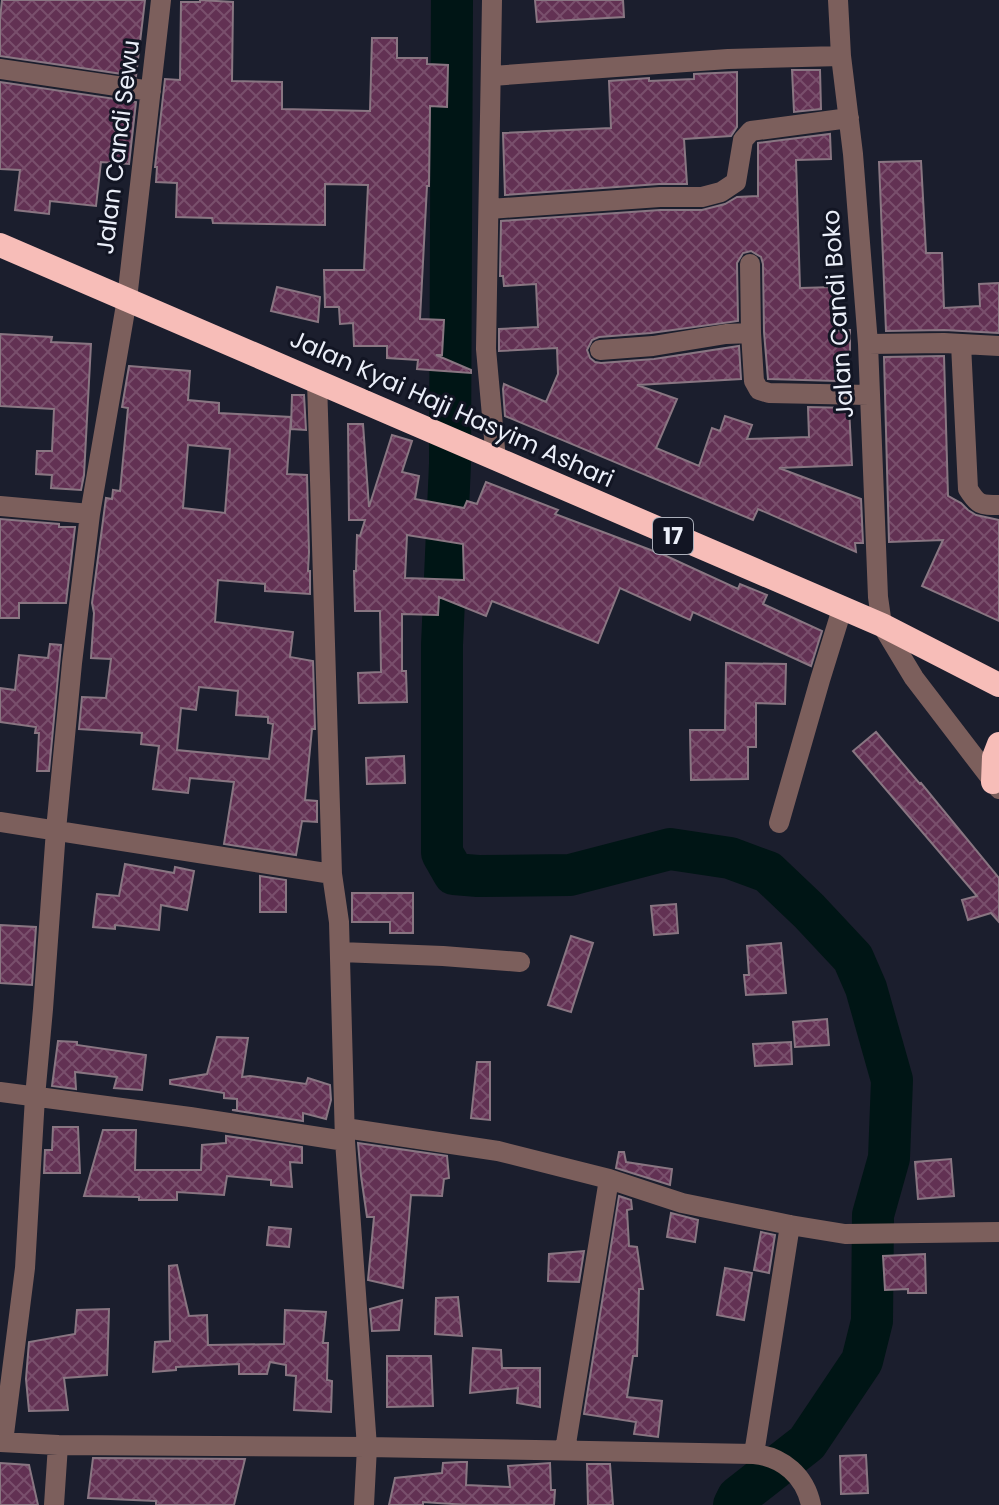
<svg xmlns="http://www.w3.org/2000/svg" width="999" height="1505" viewBox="0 0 999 1505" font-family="Poppins,sans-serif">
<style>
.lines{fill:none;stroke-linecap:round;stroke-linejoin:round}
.river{stroke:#001515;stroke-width:42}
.building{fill:url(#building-cross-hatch);stroke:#897682;stroke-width:2;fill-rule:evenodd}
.minor{stroke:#7c5f5c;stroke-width:20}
.highway{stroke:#f7bdb8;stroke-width:24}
.labels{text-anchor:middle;stroke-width:6;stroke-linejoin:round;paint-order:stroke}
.shield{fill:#121523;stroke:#aaaeb9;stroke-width:2}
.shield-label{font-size:22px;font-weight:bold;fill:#ebeff9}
.street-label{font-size:24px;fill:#ebeff9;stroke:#121523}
</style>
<defs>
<pattern id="building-cross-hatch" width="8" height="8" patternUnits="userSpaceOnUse" patternTransform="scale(2)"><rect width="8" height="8" fill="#623153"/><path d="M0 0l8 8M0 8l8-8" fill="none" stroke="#794f6c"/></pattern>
</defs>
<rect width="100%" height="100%" fill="#1b1e2d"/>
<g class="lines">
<!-- river -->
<path class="river" d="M452,0L450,464L442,645V853L454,874L478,876L570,875L670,849L730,858L768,872L809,911L853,958L866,988L892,1080L889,1158L873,1215L872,1321L862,1361L807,1443L738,1497L734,1505"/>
</g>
<!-- building -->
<path class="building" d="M2,0H145L136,76L0,56V19Z
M200,0L233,2L232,81L282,82V109L370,111L372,38H397V58H427V64L448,65L447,107L430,106L429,186H427L420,319L444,320L442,355H436L471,370V373L417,369L418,360L387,358V346H354L353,323L340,324L339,307H325L324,270H364L368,185L325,184V225L213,223L212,218L176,217L177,183L156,182L157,167H155L165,79L180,80L181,2H200Z
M535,0H623L624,17L537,22Z
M792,70H820L821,109L794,112Z
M737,72V127L731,136L684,139L687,184H659L505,195L503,133L611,128L609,81L649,78V81L694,79V74Z
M0,82L136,102L129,164L101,162L96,206L50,201L49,214L15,210L20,170L0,169Z
M830,134L831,159L796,160L800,288L835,287L836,331L850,330V353L836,354L838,381L768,379L764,332L763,264L761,257L751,251L743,253L737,263L738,321L651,333L599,337L592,340L587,350L590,358L595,362L601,363L654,359L739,346L741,379L637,385L677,399L656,448L699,466L712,428L720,431L725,416L752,425L747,439L809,437L808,407L849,408L852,465L779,468L861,499L863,543H855L856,552L758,509L753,520L505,416L503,389L504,384L546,402L558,374L557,348L499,351V329L538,327L536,284L504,286L503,276H500L501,221L660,210H702L725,204L737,197L758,196V143Z
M921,161L926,253H942L944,308L980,306L979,284L999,283V333L944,330L886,331L879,162Z
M277,287L320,297L318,322L271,311Z
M0,334L52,337L51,342L91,344L84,475L81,490L51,488L52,475L36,474L37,451H52L54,409L0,406Z
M944,356L948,496L961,503L968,510L976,515L999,520V621L922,586L943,540L889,542L884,357Z
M129,366L190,371L188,400L219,403V413L291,417L287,474L307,475L309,552L308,571H310V594L265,591V584L218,580L215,622L293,632L290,657L313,661L315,729H312L305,800L317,801V822L302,821L296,855L224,844L234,782L190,778L188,793L153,789L159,746L141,744L142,733L79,729L82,697L106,698L111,659L91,658L94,613L92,603L106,498L112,499L113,490L120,491L128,408L122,407ZM188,445L230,449L225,513L183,508ZM199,687L238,691L236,715L268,717V723L273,724L269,759L177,750L181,708L196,710Z
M292,395H304L306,430L291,429Z
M348,424H363L369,507L392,435L412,441L402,472L419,476L415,499L464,508L467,501L477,504L486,482L558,510L555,514L664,555L738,589L740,584L767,595L763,604L822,631L811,666L693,612L690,620L620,588L598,643L492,601L486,616L439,597L438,615L402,614V671H406L407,702L359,703L358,673L381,672L380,611H355L354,571H356L357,535L360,536L365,520H349ZM407,535L463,544L464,580L405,578Z
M0,519L59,524V527H75L66,603H19V618H0Z
M50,644L61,645L49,771H37L39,733H35L36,727L0,722V688L15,690L19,655L48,658Z
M726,663L786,664L785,704L756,703V747H748V779L691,780L690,730H725Z
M876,732L920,784L921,783L999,878V922L991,913L968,920L962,900L977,896L853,751Z
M404,756L405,783L367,784L366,758Z
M125,864L174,873L175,867L194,871L187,910L161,905L159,930L115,925V929L93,927L97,894L119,896Z
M260,876L286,880V912H260Z
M352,893H413V933H390V922H352Z
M676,904L678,933L654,935L651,906Z
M0,925L36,927L32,985L0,983Z
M571,936L593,943L571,1012L548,1005Z
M781,943L786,993L746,995L744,975H749L747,946Z
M827,1019L829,1045L795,1047L793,1022Z
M217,1037L248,1038L242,1077L250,1076L306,1084L308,1078L330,1085L331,1100L326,1119L303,1113V1121L232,1110H237V1099L224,1098V1093L170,1084V1080L207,1074Z
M58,1041L77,1042V1045L146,1055L142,1090L114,1088L117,1077L75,1072L76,1089L52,1086Z
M791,1042L792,1064L755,1066L753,1044Z
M477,1062H490V1120L471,1118Z
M53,1127H78L80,1173H44L45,1150H52Z
M103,1130H136L135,1170H201L202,1145L226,1143V1136L302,1147V1163L290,1162L292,1187L271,1185V1180L227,1176L224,1195L177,1192V1200H139V1197L84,1196Z
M358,1143L447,1156L449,1178L444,1179L442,1196L411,1195L403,1288L368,1280L374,1217H367L361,1176Z
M619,1152H624L626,1162L672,1169L670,1185L616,1168Z
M951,1159L954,1196L918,1199L915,1162Z
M619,1196L631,1200L632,1209L627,1210L629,1246L637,1247L643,1289H639L637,1356H633L627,1397L662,1401L658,1437L634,1434L636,1422L584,1414Z
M671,1213L698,1220L695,1242L667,1237Z
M269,1227L291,1229L289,1247L267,1245Z
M761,1232L775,1235L769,1273L754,1270Z
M584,1251L579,1282L548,1281L549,1254Z
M925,1254L926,1293H908V1289L885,1290L883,1256Z
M177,1265L189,1316L207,1315L208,1345L284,1344L285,1310L326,1312L323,1343H328L327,1380L332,1381L331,1412L294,1410L296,1376L286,1375V1365L270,1362L267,1374H239V1364L176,1367V1370L153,1372L155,1342L170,1341L169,1266Z
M725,1268L752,1273L744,1320L717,1315Z
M458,1297L462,1336L435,1334L436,1298Z
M402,1300L399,1330L372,1331L370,1309Z
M109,1309L107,1375L64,1378L68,1410L29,1411L26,1379L29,1342L75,1334L77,1310Z
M473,1348L501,1350L502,1368H540V1407L517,1403L518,1388L470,1393Z
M387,1356H431L433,1406L387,1407Z
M866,1455L868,1493L841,1494L840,1456Z
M93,1458L245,1459L234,1505H156V1501L88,1498Z
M460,1462H467L466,1485L510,1487L508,1466L550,1463L551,1490H555L554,1505H467L423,1502V1505H389L395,1478L442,1473L443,1463Z
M0,1463L29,1465L38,1505H0Z
M587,1464H610L613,1505H588Z"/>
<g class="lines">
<!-- minor -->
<path class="minor" d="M492,0L486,349L496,460
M838,0L841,56L853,154L868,344L878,597L882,625L914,678L999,789
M0,69L151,91
M492,76L728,59L841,56
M490,209L660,197H702L721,192L736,182L743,140L751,131L849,118
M750,264L751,333
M868,344L944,343L999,346
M961,344L968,489C978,505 980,505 999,505
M600,350L653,346L726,334L751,333L754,381L759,390L769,393L869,395
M317,381L332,874L339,922L345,1141L367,1447L364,1505
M0,506L90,514L127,299L161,0
M0,822L332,874
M779,823L820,680L842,609
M340,952L443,956L520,962
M0,1092L190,1117L345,1141
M345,1128L498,1151L609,1179L682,1203L790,1225L845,1234L999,1232
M0,1442L58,1445L367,1447L754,1454C783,1457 805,1476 811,1505
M3,1442L25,1268L35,1097L43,1009L56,830L72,663L90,514
M565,1450L609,1179
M754,1454L790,1225
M54,1505L58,1445"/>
<!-- highway -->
<path class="highway" d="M0,245L882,625L999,685
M993,782L994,757L999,744"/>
</g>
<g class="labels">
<!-- shield labels -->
<rect class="shield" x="653" y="518" width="40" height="36" rx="6"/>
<g class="shield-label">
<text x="673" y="544">17</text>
</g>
<!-- street labels -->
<g class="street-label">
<text transform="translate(118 147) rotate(-83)" y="8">Jalan Candi Sewu</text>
<text transform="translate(838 314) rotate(-94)" y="8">Jalan Candi Boko</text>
<text transform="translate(452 409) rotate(24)" y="8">Jalan Kyai Haji Hasyim Ashari</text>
</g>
</g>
</svg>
